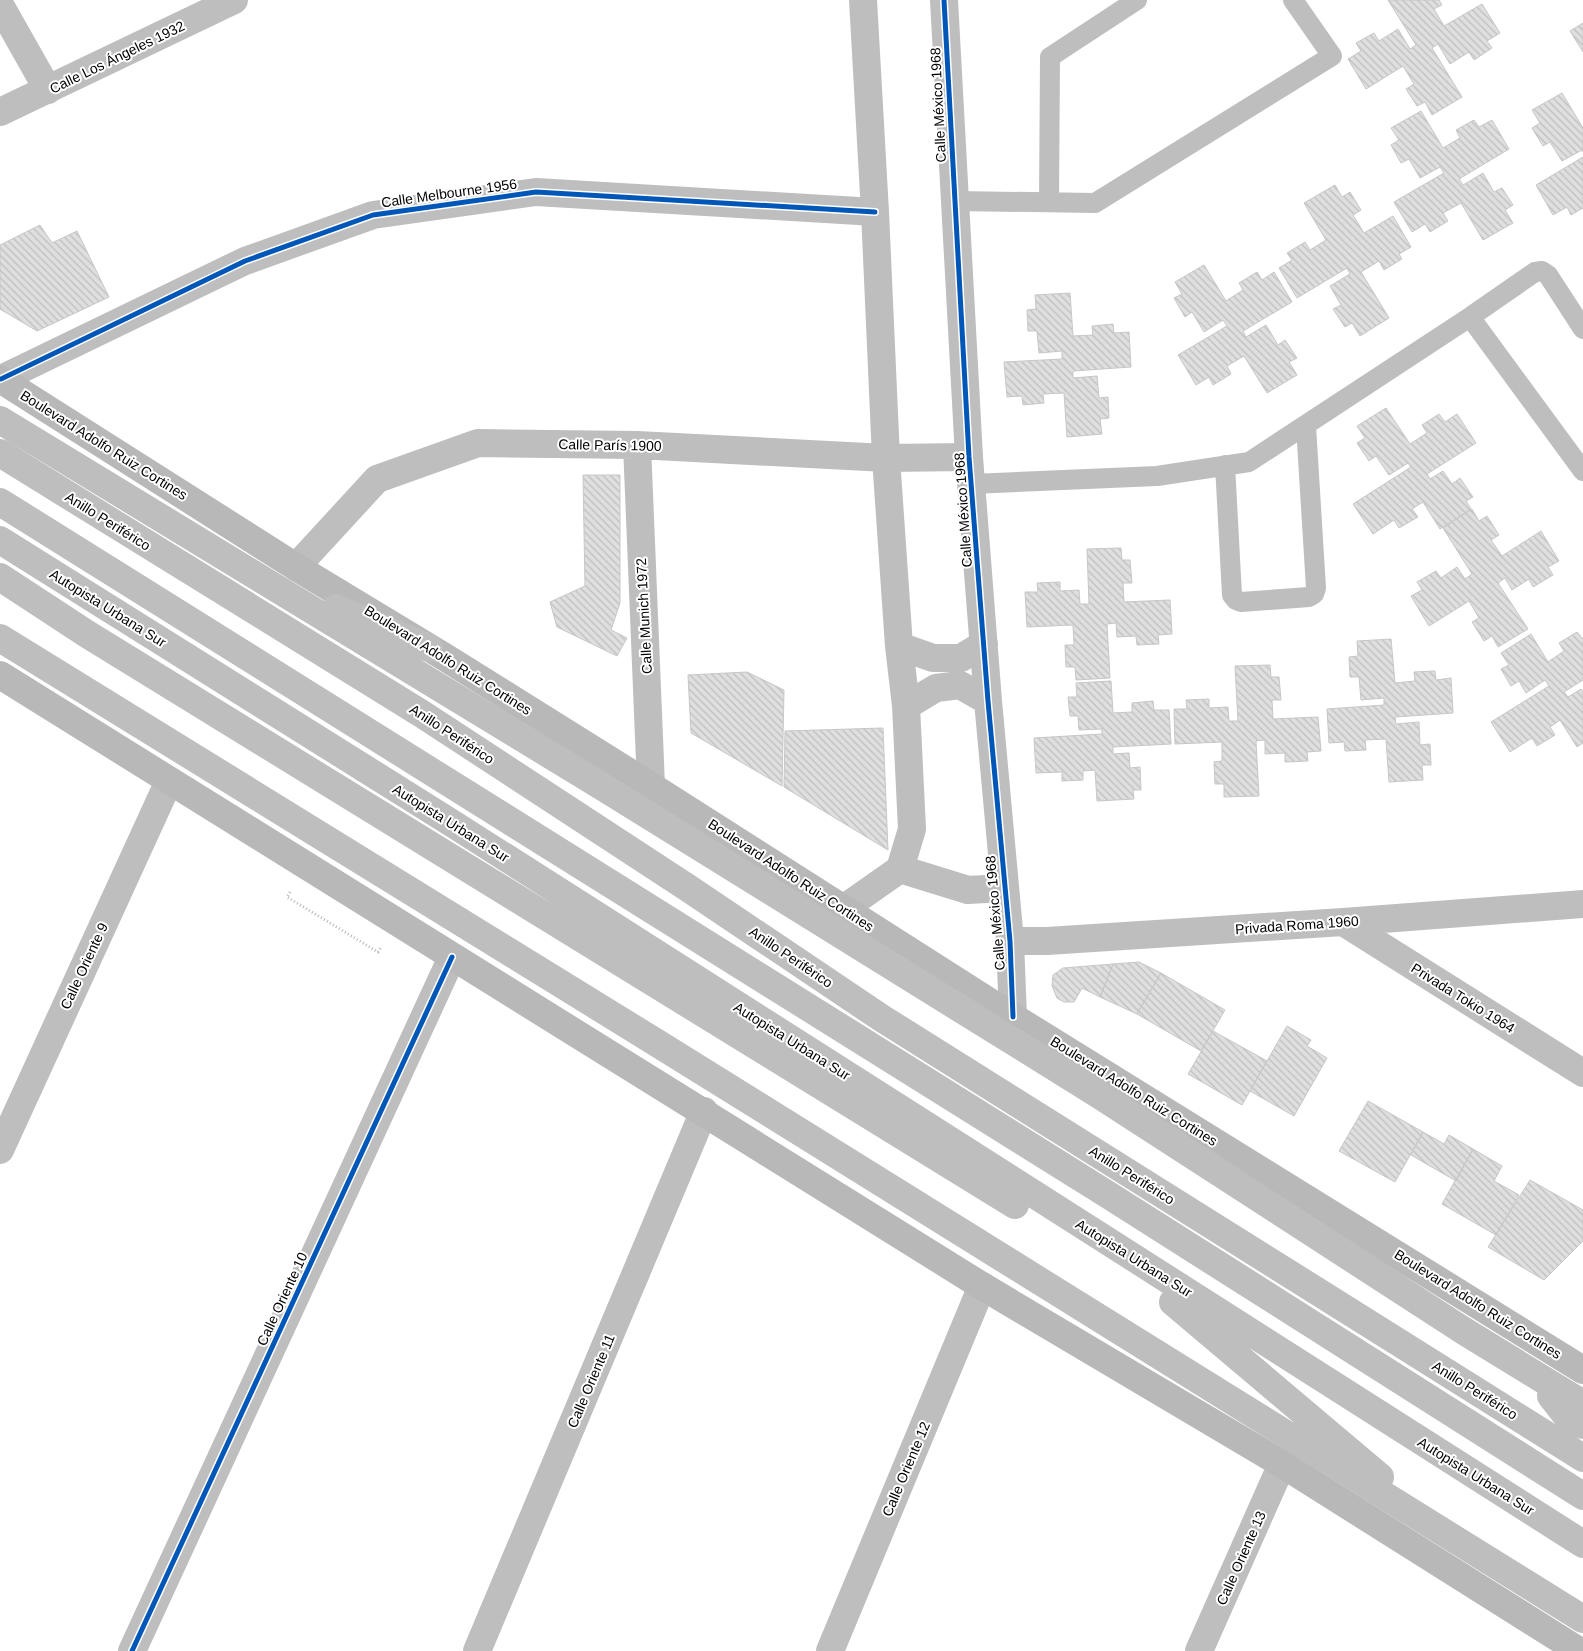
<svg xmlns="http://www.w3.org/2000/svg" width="1583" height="1651" viewBox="0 0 1583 1651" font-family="Arial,sans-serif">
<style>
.building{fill:url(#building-back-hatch);stroke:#c7c7c7}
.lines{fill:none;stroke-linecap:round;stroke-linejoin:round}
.path{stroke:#b9b9b9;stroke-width:3;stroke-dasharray:1 2.5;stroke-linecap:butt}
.service{stroke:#bebebe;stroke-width:20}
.minor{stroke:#bebebe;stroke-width:28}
.tertiary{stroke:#bebebe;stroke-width:28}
.secondary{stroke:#b8b8b8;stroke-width:28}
.motorway{stroke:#bebebe;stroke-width:28}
.cycleway-casing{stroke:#fff;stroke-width:8}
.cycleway{stroke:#0057b8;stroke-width:5}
.labels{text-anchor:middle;stroke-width:4;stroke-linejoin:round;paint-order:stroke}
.street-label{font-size:14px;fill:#000;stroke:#fff}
</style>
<defs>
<pattern id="building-back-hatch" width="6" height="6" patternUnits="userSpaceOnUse" patternTransform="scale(1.25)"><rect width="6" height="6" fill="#dfdfdf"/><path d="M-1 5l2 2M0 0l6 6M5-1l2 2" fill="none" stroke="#bebebe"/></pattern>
</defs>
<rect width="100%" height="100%" fill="#fff"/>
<!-- building -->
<path class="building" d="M1388,0H1439L1442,5L1434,9L1444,26L1482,4L1500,33L1487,41L1492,48L1474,60L1469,52L1450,64L1438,44L1432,48L1462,97L1432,115L1425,102L1417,106L1406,89L1414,84L1403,66L1366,89L1348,59L1361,51L1356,43L1374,33L1379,41L1398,29L1410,49L1416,45Z
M1583,23V52L1570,31Z
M1562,93L1583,128V152L1582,150L1562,161L1550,142L1543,146L1532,128L1540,123L1532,110Z
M1421,111L1443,148L1460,138L1456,130L1474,120L1479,127L1492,120L1509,149L1459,179L1463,185L1483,173L1494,192L1502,188L1513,205L1505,210L1513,223L1483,240L1461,203L1443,213L1448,221L1430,232L1425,224L1412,232L1394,202L1444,173L1440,167L1420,178L1409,159L1401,163L1391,145L1399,140L1391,128Z
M1583,157V208L1571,215L1567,207L1553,215L1536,185Z
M1335,185L1342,197L1350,192L1361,210L1353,215L1364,233L1393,216L1411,247L1399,254L1402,259L1384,270L1379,261L1361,272L1389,318L1360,336L1352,323L1345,327L1333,309L1341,305L1330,286L1350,274L1347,268L1297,298L1279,268L1292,260L1287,253L1305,242L1310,250L1326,240L1304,203Z
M40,225L52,243L77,231L109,297L37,331L0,309V245Z
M1204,265L1226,301L1243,290L1239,283L1257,272L1262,280L1274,272L1292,302L1243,331L1246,337L1266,325L1278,345L1285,340L1297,358L1289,362L1297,375L1267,393L1244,356L1227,366L1231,374L1213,385L1209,377L1196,385L1178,355L1227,326L1223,320L1204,332L1192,312L1185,317L1174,298L1182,294L1175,282Z
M1070,293L1073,336L1093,335L1092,326L1113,324L1114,333L1129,332L1131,367L1073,371V378L1097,376L1099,398L1108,397L1109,418L1100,419L1102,434L1067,437L1064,393L1043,394L1044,403L1023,405L1022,396L1007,397L1004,362L1062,359V351L1039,353L1037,331H1028L1027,310L1036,309L1035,295Z
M1386,408L1410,444L1427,433L1422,425L1439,414L1445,422L1457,414L1476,443L1427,474L1430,479L1443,471L1452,484L1460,478L1473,497L1466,501L1471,509L1440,529L1423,502L1412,509L1418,517L1399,528L1394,520L1373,534L1353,504L1411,467L1408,463L1389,475L1376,456L1369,461L1357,443L1365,438L1357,426Z
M583,475H620V603L611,630L627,638L617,656L557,627L550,602L585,586Z
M1472,509L1479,521L1487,516L1499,535L1491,540L1502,556L1541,531L1559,561L1548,567L1553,575L1533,587L1529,579L1512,590L1505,578L1498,583L1528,629L1498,647L1492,636L1484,641L1472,622L1479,618L1469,601L1429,626L1411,596L1422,590L1417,582L1436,571L1441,578L1457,567L1465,579L1472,574L1443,528Z
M1121,548L1122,560H1130L1132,583H1123L1124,602L1170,600L1172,634L1158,635L1159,644L1137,645L1136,636L1117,637L1116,623L1107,624L1110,678L1076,680L1075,667H1066L1065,645H1074L1073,625L1027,627L1025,592H1038L1037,583L1060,582V591L1079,590L1080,604H1089L1087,549Z
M1577,632L1583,639V680L1564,692L1568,697L1581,689L1583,692V743L1577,747L1560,720L1550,727L1555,735L1537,746L1532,738L1510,752L1491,722L1549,686L1545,680L1526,693L1519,681L1511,686L1501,669L1509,665L1501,653L1531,634L1548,662L1564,651L1559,643Z
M1391,639L1395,683L1415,681L1414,672L1435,671L1436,680L1451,678L1453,713L1395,717L1396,724L1419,722L1420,745L1430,744L1431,765H1422L1423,780L1389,782L1386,739L1365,740L1366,750L1345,751L1344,742L1329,743L1327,709L1384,705V698L1361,700L1359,677H1350L1349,657L1358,656L1357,641Z
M1270,665L1271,677H1279L1281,700H1272L1273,719L1318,717L1321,751L1307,752L1308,761L1285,762V753L1265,754V740L1256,741L1259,796L1224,797V784H1215L1214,762L1222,761V742L1175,744L1174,709H1187L1186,700L1209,699V708L1228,707L1229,721H1238L1235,666Z
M747,672L784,690L782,786L691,733L688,675Z
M1111,681L1113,713L1132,712V703L1153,701L1154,710H1169L1171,744L1113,747V754L1129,753L1130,768L1140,767L1141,790H1133L1134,799L1097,801L1095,770L1083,771V780L1062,781V772L1036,773L1034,738L1102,734V729L1079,730L1078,716H1070L1068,697H1077L1076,683Z
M883,728L888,850L784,787L785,731Z
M1139,962L1161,973L1137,1014L1100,997L1113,964Z
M1113,964L1100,997L1082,988L1074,1002H1064L1057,998L1052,986L1053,975L1063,968Z
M1161,973L1225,1010L1201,1051L1137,1014Z
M1287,1026L1311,1040L1307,1046L1327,1058L1294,1116L1250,1091Z
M1213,1031L1267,1061L1242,1105L1188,1074Z
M1368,1101L1423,1132L1395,1182L1339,1151Z
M1423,1132L1444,1144L1449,1135L1473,1149L1456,1181L1411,1155Z
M1473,1149L1502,1166L1494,1181L1519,1195L1496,1235L1442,1204Z
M1530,1180L1583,1210V1241L1544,1280L1488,1247Z"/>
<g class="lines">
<!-- path -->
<path class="path" d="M290,892L287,897L378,952L381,947"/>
<!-- service -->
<path class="service" d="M955,201L1095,203L1332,56L1293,0
M1049,202L1050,57L1137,0
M1470,317L1583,471
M1225,465L1232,595L1236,600L1241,602L1309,597L1314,594L1316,588L1306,426
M972,484L1157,476L1249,462L1470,317L1535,272L1542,271L1548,275L1583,329"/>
<!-- minor -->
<path class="minor" d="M0,5L48,90
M0,112L234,0
M1,379L245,261L373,215L536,192L875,212
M637,445L651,786
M296,567L377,479L478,443L637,445L886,458L969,457
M1343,922L1583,1073
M1010,941H1047L1343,922L1583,904
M0,1150L169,781
M132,1651L452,957
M477,1651L704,1111
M830,1651L982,1286
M1199,1651L1282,1464"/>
<!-- tertiary -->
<path class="tertiary" d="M944,0L969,457L988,701L1010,941L1013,1017
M899,646L933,658H961L984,644
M906,706L936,688L960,685L988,701
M900,869L968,890L1004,888
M843,909L900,869L912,829L906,706L899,646L886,458L875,212L863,0"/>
<!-- secondary -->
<path class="secondary" d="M0,379L296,567L443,656L651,786L1013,1017L1583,1370
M0,675L982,1286L1282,1464L1579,1651"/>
<!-- motorway -->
<path class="motorway" d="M0,420L603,787L1098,1094L1464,1331L1583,1404
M0,453L422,714L688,888L883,1019L1583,1458
M0,502L1110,1196L1583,1496
M0,540L450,822L1583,1544
M0,577L87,634L1015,1205
M336,608L429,648
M0,638L657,1043L1583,1619
M1173,1302L1380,1477
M1551,1396L1566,1415L1583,1425"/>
<!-- cycleway casing -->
<g class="cycleway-casing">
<path id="cycleway" d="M944,0L969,457L988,701L1010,941L1013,1017
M1,379L245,261L373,215L536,192L875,212
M132,1651L452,957"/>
</g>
<!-- cycleway -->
<use href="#cycleway" class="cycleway"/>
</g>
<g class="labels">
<!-- street labels -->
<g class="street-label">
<text transform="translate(117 57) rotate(-26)" y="5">Calle Los Ángeles 1932</text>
<text transform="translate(938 105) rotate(-93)" y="5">Calle México 1968</text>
<text transform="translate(449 193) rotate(-8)" y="5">Calle Melbourne 1956</text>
<text transform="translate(104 445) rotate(32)" y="5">Boulevard Adolfo Ruiz Cortines</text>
<text transform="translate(610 445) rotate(1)" y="5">Calle París 1900</text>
<text transform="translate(963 510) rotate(-94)" y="5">Calle México 1968</text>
<text transform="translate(108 521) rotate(32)" y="5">Anillo Periférico</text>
<text transform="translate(108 608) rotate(32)" y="5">Autopista Urbana Sur</text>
<text transform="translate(644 616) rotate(-93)" y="5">Calle Munich 1972</text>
<text transform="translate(448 660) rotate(32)" y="5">Boulevard Adolfo Ruiz Cortines</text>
<text transform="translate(452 734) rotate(33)" y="5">Anillo Periférico</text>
<text transform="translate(451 823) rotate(32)" y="5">Autopista Urbana Sur</text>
<text transform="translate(791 875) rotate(33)" y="5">Boulevard Adolfo Ruiz Cortines</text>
<text transform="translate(995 913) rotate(-95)" y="5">Calle México 1968</text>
<text transform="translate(1297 925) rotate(-4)" y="5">Privada Roma 1960</text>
<text transform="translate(791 957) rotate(34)" y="5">Anillo Periférico</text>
<text transform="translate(84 966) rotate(-65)" y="5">Calle Oriente 9</text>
<text transform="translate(1463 998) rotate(32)" y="5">Privada Tokio 1964</text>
<text transform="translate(792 1041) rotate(32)" y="5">Autopista Urbana Sur</text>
<text transform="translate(1134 1091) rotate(32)" y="5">Boulevard Adolfo Ruiz Cortines</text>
<text transform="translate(1132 1175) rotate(32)" y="5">Anillo Periférico</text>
<text transform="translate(1134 1258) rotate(32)" y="5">Autopista Urbana Sur</text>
<text transform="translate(282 1299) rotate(-65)" y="5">Calle Oriente 10</text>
<text transform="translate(1478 1304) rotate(32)" y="5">Boulevard Adolfo Ruiz Cortines</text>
<text transform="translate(591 1381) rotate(-67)" y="5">Calle Oriente 11</text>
<text transform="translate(1475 1390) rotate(32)" y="5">Anillo Periférico</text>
<text transform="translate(906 1469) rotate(-67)" y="5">Calle Oriente 12</text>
<text transform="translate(1476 1476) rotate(32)" y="5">Autopista Urbana Sur</text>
<text transform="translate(1241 1558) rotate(-66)" y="5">Calle Oriente 13</text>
</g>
</g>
</svg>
